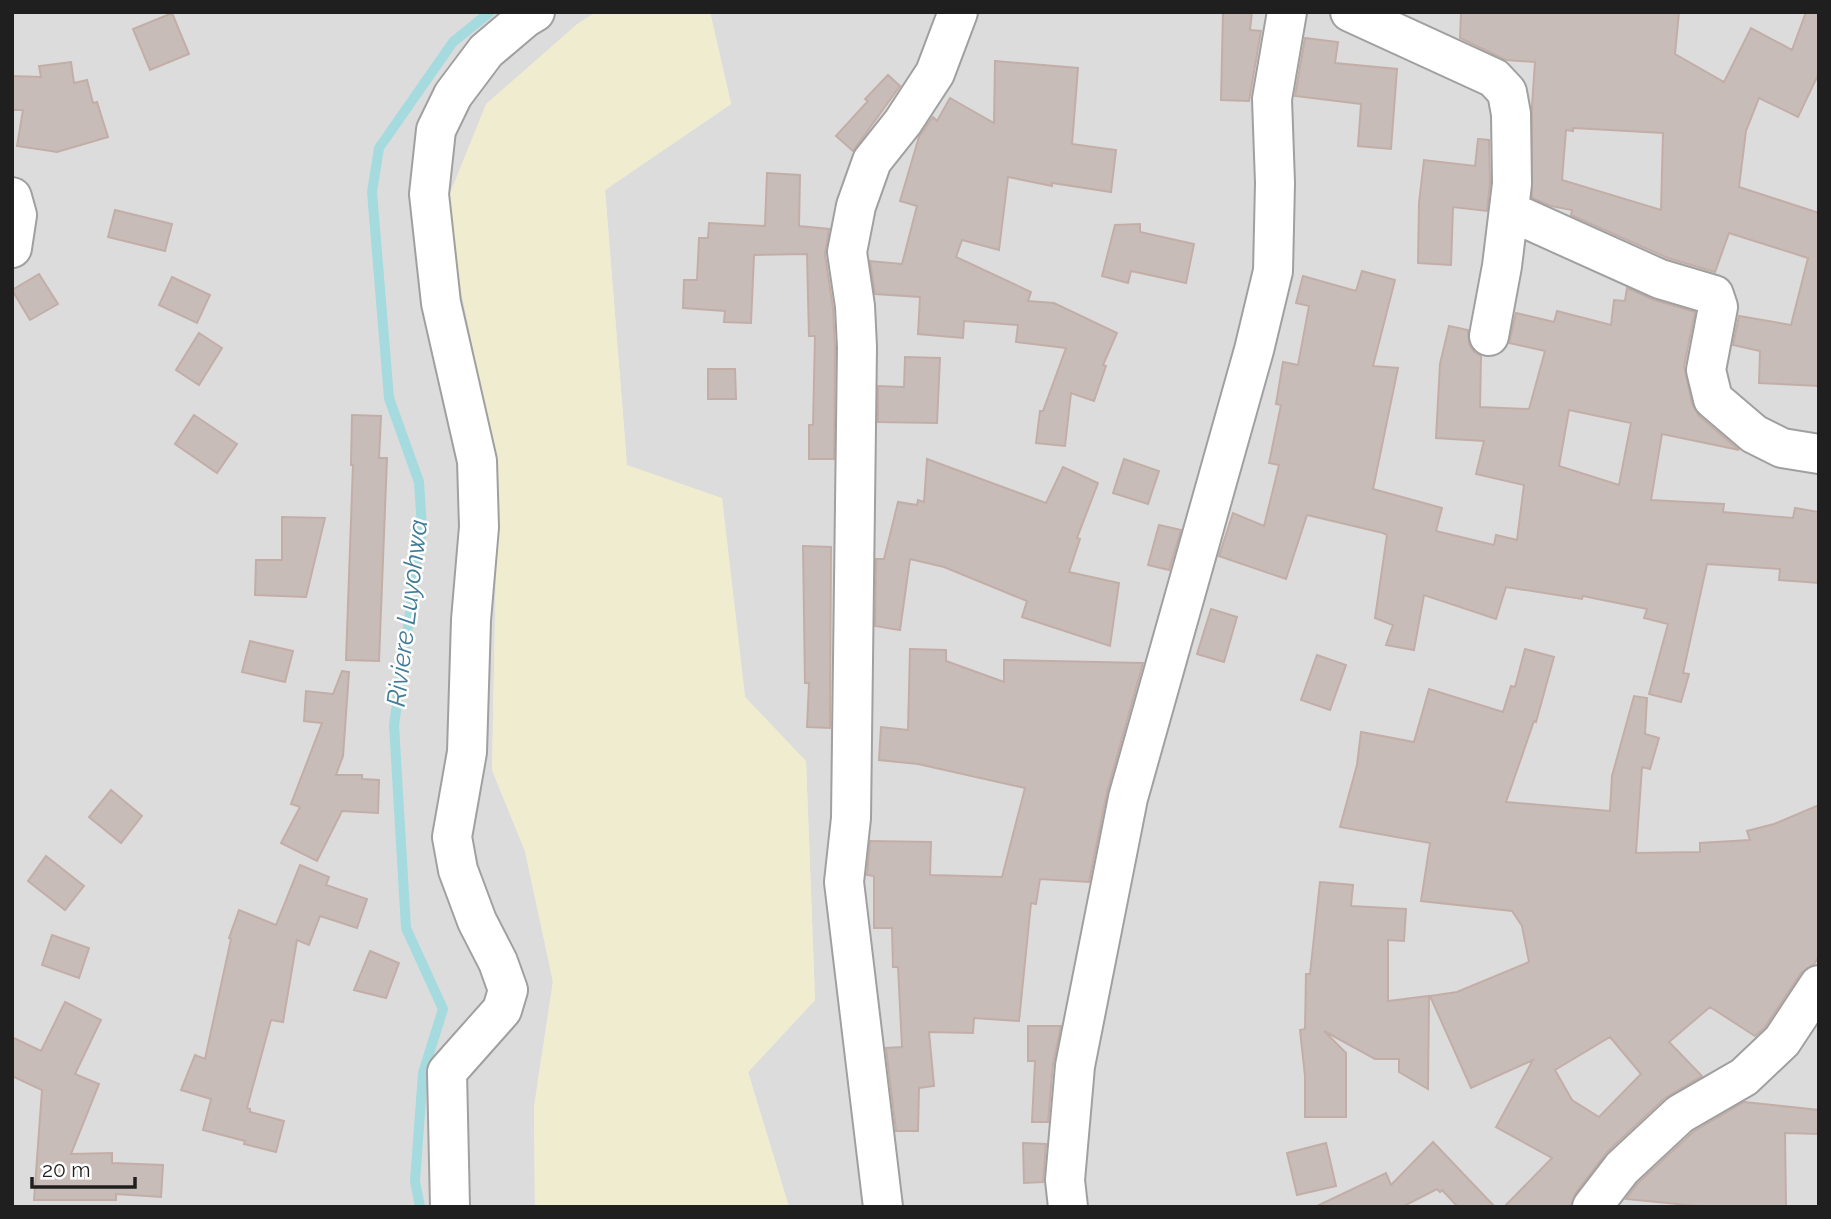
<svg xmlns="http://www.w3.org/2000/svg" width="1831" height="1219" viewBox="0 0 1831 1219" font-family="Raleway,sans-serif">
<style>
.residential{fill:#dddcdc}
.farmland{fill:#efecd0}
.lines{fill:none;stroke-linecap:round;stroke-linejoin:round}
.stream{stroke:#a5dbde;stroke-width:10}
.building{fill:#c8bcb8;stroke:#c2aea7;stroke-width:2;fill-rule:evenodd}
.street-casing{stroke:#a0a0a0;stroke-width:42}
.street{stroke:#fff;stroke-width:38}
.labels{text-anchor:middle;stroke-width:5;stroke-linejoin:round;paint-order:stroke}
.water-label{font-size:26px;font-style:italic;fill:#417c99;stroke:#fff}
</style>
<rect width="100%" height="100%" fill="#f0ebe5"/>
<!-- residential -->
<path class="residential" d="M12,12H596L576,25L445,208L498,471L492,770L525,851L553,982L534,1107L535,1207H12Z
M710,12H1819V1207H789L748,1072L815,1000L806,762L745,697L722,499L627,466L605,190L731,104Z"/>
<!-- farmland -->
<path class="farmland" d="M596,12H710L731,104L605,190L627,465L722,498L745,697L806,761L815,1000L748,1072L789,1207H535L534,1107L553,981L525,851L492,770L498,471L444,208L486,104L576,25Z"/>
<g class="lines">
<!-- stream -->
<path class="stream" d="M420,1207L415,1181L423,1073L443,1009L406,928L394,725L422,528L419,482L389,398L372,192L379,148L453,42L490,12"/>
</g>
<!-- building -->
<path class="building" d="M1223,12H1252L1250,30L1261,31L1249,101L1221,100Z
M1461,12H1679L1675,54L1724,82L1751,28L1792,50L1806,12H1819V73L1798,117L1759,98L1746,131L1739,187L1819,213V386L1759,383L1760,351L1733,345L1739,316L1791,325L1808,258L1729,233L1715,272L1668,258L1571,215L1572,210L1551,206L1532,198V106L1535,62L1506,60L1460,38ZM1573,128L1663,133L1661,210L1562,180L1566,130L1573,131Z
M172,13L189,54L150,70L133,29Z
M1305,38L1338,42L1335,63L1397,69L1391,149L1358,146L1361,104L1295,96Z
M995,61L1078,68L1072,144L1116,150L1111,192L1052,183V186L1008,177L999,250L962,240L956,257L1031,292L1028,301L1054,303L1117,333L1103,365L1106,366L1094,401L1071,393L1065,446L1036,443L1040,411H1043L1066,348L1016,342L1018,325L964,321L963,338L918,334L920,297L875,294L870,261L902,264L917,206L900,201L919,137L933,117L937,121L950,98L994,123Z
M71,62L74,83L87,80L93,103L97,102L108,137L57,152L17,146L23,110H12V76L41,77L39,66Z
M888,75L900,86L853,151L836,136L868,101L865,99Z
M1478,139L1489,140L1490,183L1487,211L1453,207L1451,265L1418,263L1419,203L1424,160L1475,166Z
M767,173L800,175L799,226L829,229L825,255L833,308L835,347L834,459H809V425H813L815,336H809L807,254L754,255L751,323L724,322L725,311L683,308L684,280H697L699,238H708L709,223L765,226Z
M115,210L172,224L165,251L108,237Z
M1140,224V232L1194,244L1186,283L1131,271L1128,283L1102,276L1115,225Z
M1362,271L1395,280L1373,366L1398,368L1373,489L1442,508L1436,531L1494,545L1496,535L1517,540L1524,485L1476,474L1484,441L1436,438L1440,364L1449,326L1468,330L1469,344L1474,352L1481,356L1480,407L1529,409L1545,351L1509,343L1516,313L1554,322L1557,311L1611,325L1614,300L1625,301L1627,288L1654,300L1695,312L1684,366L1692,404L1699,416L1739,450L1662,434L1651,500L1724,504L1723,512L1793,518L1795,508L1819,512V583L1779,580L1780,569L1707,564L1683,673L1689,674L1681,702L1649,694L1668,624L1644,618L1647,609L1583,596L1582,599L1506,587L1496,619L1424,595L1414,650L1386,645L1393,625L1375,618L1387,535L1383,533L1307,515L1286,579L1219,556L1233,513L1264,526L1279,465L1269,463L1281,405L1276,404L1283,362L1298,365L1309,306L1296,303L1303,276L1356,291ZM1569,410L1631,423L1619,485L1559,466Z
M39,274L58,304L30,320L12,290Z
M172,277L210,295L197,323L159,305Z
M199,333L222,348L199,385L176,370Z
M905,357L940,358L937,423L878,422V386L904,387Z
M708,369H735L736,399H708Z
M194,415L237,444L217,473L175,444Z
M352,415L381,416L379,458H387L379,661L346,660L353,465H351Z
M927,459L1046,503L1063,467L1098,483L1077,538L1080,539L1069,572L1119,583L1110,646L1022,617L1027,601L944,567L910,559L900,630L875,626L876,559H884L898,502L917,505L918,500L924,502Z
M1124,459L1159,471L1148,504L1113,493Z
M282,517L325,518L306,597L255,595L256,560H282Z
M1159,525L1181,530L1169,570L1148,565Z
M803,546L831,547L830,728L807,727L809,683H805Z
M1211,609L1237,617L1224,662L1197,654Z
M250,641L293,651L285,682L242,672Z
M910,649L946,650V661L1004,682V660L1143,663L1107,792L1089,882L1040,879L1036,904L1031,903L1019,1021L974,1018L973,1033L929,1032L934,1086L919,1088L918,1131H896L886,1048L902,1047L898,967H893L892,928H874V876L867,875L870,841L931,842L930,875L1002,877L1025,788L918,764L879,760L881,727L908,730Z
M1525,649L1554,657L1536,722L1534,721L1506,802L1610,811L1612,776L1634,696L1647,698L1645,734L1659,738L1650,769L1642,767L1636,853L1700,852V843L1750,840L1747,831L1774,824L1819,805V957L1814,964L1801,973L1765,1027L1755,1036L1710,1007L1669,1042L1702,1076L1665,1098L1607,1152L1575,1194L1571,1207H1504L1552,1158L1496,1127L1533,1060L1471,1088L1430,996L1457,992L1529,962L1522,926L1512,911L1421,901L1430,843L1340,827L1357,765L1361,732L1414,742L1429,689L1503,712L1511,686L1515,687ZM1610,1037L1641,1074L1599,1117L1572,1100L1555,1070Z
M1317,655L1346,665L1330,710L1301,700Z
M342,671L349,672L343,756L336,775H362V779L379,780L378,813L342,811L317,861L281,843L300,807L291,804L322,723L304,721L306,691L333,694Z
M111,790L142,816L121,843L89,817Z
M46,856L84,886L65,910L28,881Z
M300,865L329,877L326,885L367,899L357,928L320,916L309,945L297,940L283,1022L271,1020L247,1108L250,1109V1112L284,1121L276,1152L244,1144L245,1141L203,1130L211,1099L181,1090L195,1055L205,1059L231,939L229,938L239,910L276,925Z
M1320,882L1353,885L1351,906L1406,909L1404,941L1388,940V1001L1429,996L1428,1089L1399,1072V1059H1375L1324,1031L1346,1053V1117H1305V1076L1300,1030L1305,1029L1306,974H1310Z
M52,935L89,948L79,978L42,965Z
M370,951L399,963L386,998L354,990Z
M65,1002L101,1020L75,1074L99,1084L71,1154L112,1153V1163L163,1165L161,1197L116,1194V1200H34L42,1090L12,1076V1037L41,1051Z
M1028,1026H1061L1053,1064L1048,1122H1032L1035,1061H1028Z
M1744,1102L1819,1110V1134L1785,1133L1786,1206L1708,1207L1626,1199L1638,1183L1693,1132Z
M1433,1142L1495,1207H1458L1442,1190L1440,1192L1437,1189L1402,1207H1315L1386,1173L1391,1185Z
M1023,1143L1046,1144L1043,1182L1024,1183Z
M1326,1143L1336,1186L1297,1195L1287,1153Z"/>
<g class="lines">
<!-- street casing -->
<g class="street-casing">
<path id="street" d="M1350,12L1494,78L1507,92L1511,114L1512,184L1502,266L1489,336
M12,197L17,215L12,248
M1509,211L1660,279L1714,295L1718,307L1706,370L1713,399L1754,434L1782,448L1819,454
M450,1207L447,1072L502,1010L508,990L498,962L477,921L458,870L452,837L467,752L471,620L479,527L477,461L441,303L429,194L436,130L453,95L486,51L525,18L535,12
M883,1207L844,882L851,818L857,347L855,306L847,252L856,206L872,161L903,122L935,73L958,12
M1068,1207L1065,1180L1075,1066L1128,798L1254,350L1273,271L1275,183L1272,99L1287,12
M1592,1207L1622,1168L1680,1114L1744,1077L1782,1041L1819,985"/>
</g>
<!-- street -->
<use href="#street" class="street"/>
</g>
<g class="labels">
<!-- water labels -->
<g class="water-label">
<text transform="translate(407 613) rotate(-83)" y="9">Riviere Luyohwa</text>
</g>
</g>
<!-- border -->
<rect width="1831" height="1219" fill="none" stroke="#1f1f1f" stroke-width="28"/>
<!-- scale -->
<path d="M32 1177v10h103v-10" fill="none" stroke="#1f1f1f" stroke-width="3.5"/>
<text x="42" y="1177" font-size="21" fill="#1f1f1f" stroke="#ffffff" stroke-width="5" paint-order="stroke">20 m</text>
</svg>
